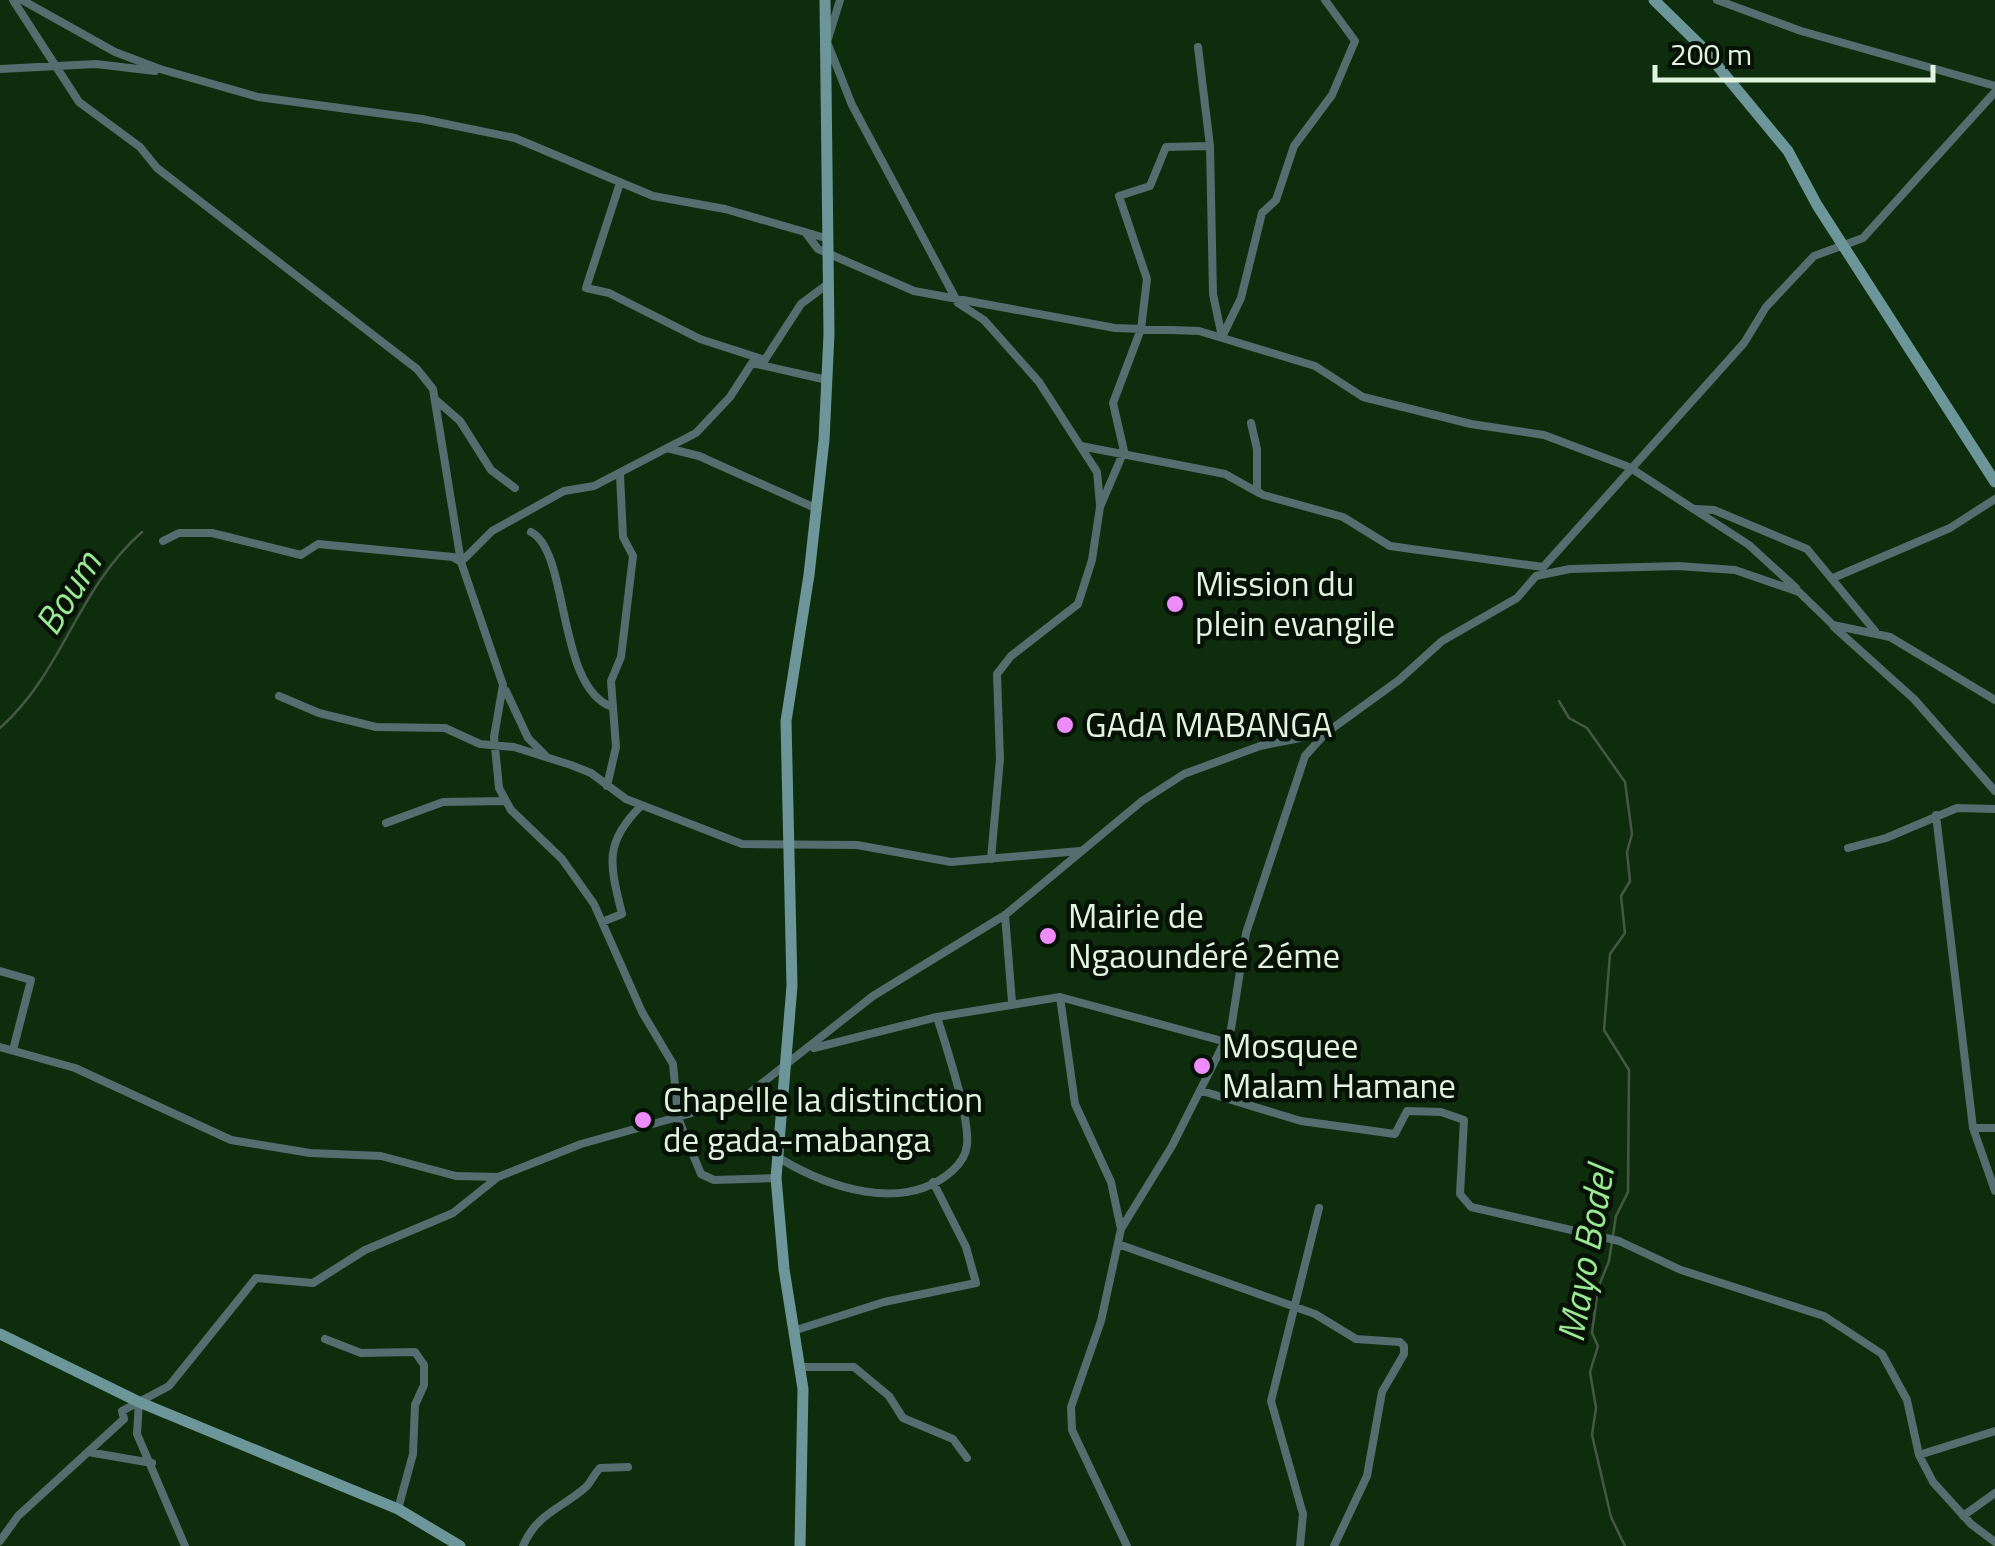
<svg xmlns="http://www.w3.org/2000/svg" width="1995" height="1546" viewBox="0 0 1995 1546" font-family="'Titillium Web',sans-serif">
<style>
.lines{fill:none;stroke-linecap:round;stroke-linejoin:round}
.stream{stroke:#445843;stroke-width:2.5}
.street{stroke:#546d6f;stroke-width:8}
.secondary{stroke:#6d969a;stroke-width:11}
.poi-dot{fill:#ed8cfa;stroke:#061205;stroke-width:4}
.labels{text-anchor:middle;stroke-width:9;stroke-linejoin:round;paint-order:stroke}
.poi-label{font-size:35px;fill:#e1f4e0;stroke:#061205;text-anchor:start}
.water-label{font-size:38px;font-style:italic;fill:#9ae894;stroke:#061205}
</style>
<rect width="100%" height="100%" fill="#0e2d0d"/>
<g class="lines">
<!-- stream -->
<path class="stream" d="M1559,701L1569,718L1587,728L1625,782L1632,834L1627,852L1630,881L1621,896L1625,933L1610,954L1604,1030L1629,1070L1628,1192L1616,1216L1609,1261L1598,1288L1592,1333L1598,1346L1590,1372L1596,1408L1592,1435L1611,1517L1625,1546
M0,728C64,671 76,590 142,532"/>
<!-- street -->
<path class="street" d="M13,0L79,102L140,147L157,168L417,369L433,389L461,562L503,685L494,737L499,788L511,810L562,859L594,904L642,1012L673,1064L678,1118L701,1174L714,1180L776,1178
M22,0L115,52L160,69L258,97L422,119L515,138L653,196L725,209L829,239
M840,0L827,42L852,105L958,303L984,320L1039,382L1097,472L1100,505
M1717,0L1801,31L1995,86
M1198,47L1210,146L1213,294L1222,337
M0,69L96,64L155,71
M620,183L586,288L609,293L700,339L765,360
M805,232L818,249L914,291L1115,328L1199,331L1315,366L1363,397L1471,424L1544,435L1629,467L1749,545L1796,588
M1222,337L1241,298L1262,213L1276,200L1294,146L1332,95L1355,41L1325,0
M764,361L801,304L829,283
M436,400L460,421L491,470L515,488
M1251,423L1257,449V491L1263,495L1343,517L1390,546L1543,567
M1081,446L1225,474L1259,493
M667,448L696,433L730,397L752,363L827,380
M1696,509L1714,510L1807,549L1875,631
M531,532C570,552 556,687 612,707
M163,541L179,533H212L301,555L318,544L453,557L461,562L492,531L564,491L594,486L667,448L699,456L813,507
M1545,565L1744,343L1766,307L1814,256L1863,238L1995,92
M1833,578L1950,528L1995,499
M1834,627L1914,699L1995,791
M506,691L528,738L545,755
M279,696L319,713L376,727L445,728L480,744L514,747L571,765L591,773L626,799L742,844L857,845L951,862L1080,851
M607,786L616,747L611,681L621,657L633,556L623,537L620,475
M1936,815L1973,1128H1995
M386,823L443,802L506,801
M1848,848L1886,838L1957,808L1995,809
M991,859L1000,759L997,674L1011,656L1078,604L1092,560L1100,507L1124,451L1113,403L1141,329L1147,279L1119,196L1150,186L1166,147L1210,146
M1005,915L1012,1002
M602,922L622,914C610,865 603,843 641,806
M0,971L31,980L13,1050
M1060,997L1226,1042
M0,1047L75,1068L231,1140L310,1153L381,1156L456,1176L498,1177L581,1144L742,1099L873,996L1005,915L1142,801L1184,774L1260,746L1326,733L1399,680L1442,641L1517,598L1536,576L1570,569L1678,566L1735,570L1799,592L1833,625L1890,637L1995,700
M814,1048L937,1017L1060,997L1075,1104L1111,1182L1121,1229
M1202,1091L1301,1121L1395,1134L1407,1111L1441,1112L1464,1120L1460,1194L1471,1207L1619,1241L1681,1270L1824,1316L1882,1354L1907,1400L1919,1455L1933,1482L1971,1524L1995,1542
M1973,1128L1995,1191
M779,1158C827,1187 903,1214 952,1171C960,1164 966,1155 967,1145C970,1117 946,1046 937,1017
M1118,1244L1315,1314L1356,1339L1400,1342L1404,1346V1354L1382,1392L1367,1476L1334,1546
M793,1331L884,1302L976,1283L966,1247L933,1182
M325,1339L361,1353L415,1352L424,1365V1385L415,1405L413,1454L398,1509
M800,1367H854L889,1396L903,1418L953,1439L967,1458
M139,1402L137,1434L185,1546
M88,1452L152,1463
M1919,1455L1995,1431
M1963,1516L1995,1493
M0,1541L18,1516L124,1419L122,1411L169,1386L256,1278L313,1283L365,1250L453,1213L498,1177
M523,1546C537,1513 561,1509 586,1487C591,1482 594,1474 600,1468L628,1467
M1127,1546L1072,1430L1071,1407L1101,1321L1121,1229L1172,1146L1231,1029L1246,933L1305,756L1323,736
M1300,1546L1303,1514L1271,1401L1319,1208"/>
<!-- secondary -->
<path class="secondary" d="M1654,0L1701,46L1788,151L1817,205L1995,482
M0,1334L139,1402L398,1509L460,1546
M800,1546L803,1389L784,1269L776,1178L792,986L786,721L809,575L824,440L829,334L825,0"/>
</g>
<!-- markers -->
<g class="poi-dot">
<circle cx="1175" cy="604" r="10"/>
<circle cx="1065" cy="725" r="10"/>
<circle cx="1048" cy="936" r="10"/>
<circle cx="1202" cy="1066" r="10"/>
<circle cx="643" cy="1120" r="10"/>
</g>
<g class="labels">
<!-- poi labels -->
<g class="poi-label">
<text x="1195" y="596">Mission du<tspan x="1195" dy="40">plein evangile</tspan></text>
<text x="1085" y="737">GAdA MABANGA</text>
<text x="1068" y="928">Mairie de<tspan x="1068" dy="40">Ngaoundéré 2éme</tspan></text>
<text x="1222" y="1058">Mosquee<tspan x="1222" dy="40">Malam Hamane</tspan></text>
<text x="663" y="1112">Chapelle la distinction<tspan x="663" dy="40">de gada-mabanga</tspan></text>
</g>
<!-- water labels -->
<g class="water-label">
<text transform="translate(68 593) rotate(-58)" y="13">Boum</text>
<text transform="translate(1586 1254) rotate(-80)" y="13">Mayo Bodel</text>
</g>
</g>
<!-- scale -->
<path d="M1655 65v15h278v-15" fill="none" stroke="#e1f4e0" stroke-width="5"/>
<text x="1670" y="65" font-size="30" fill="#e1f4e0" stroke="#061205" stroke-width="8" paint-order="stroke">200 m</text>
</svg>
